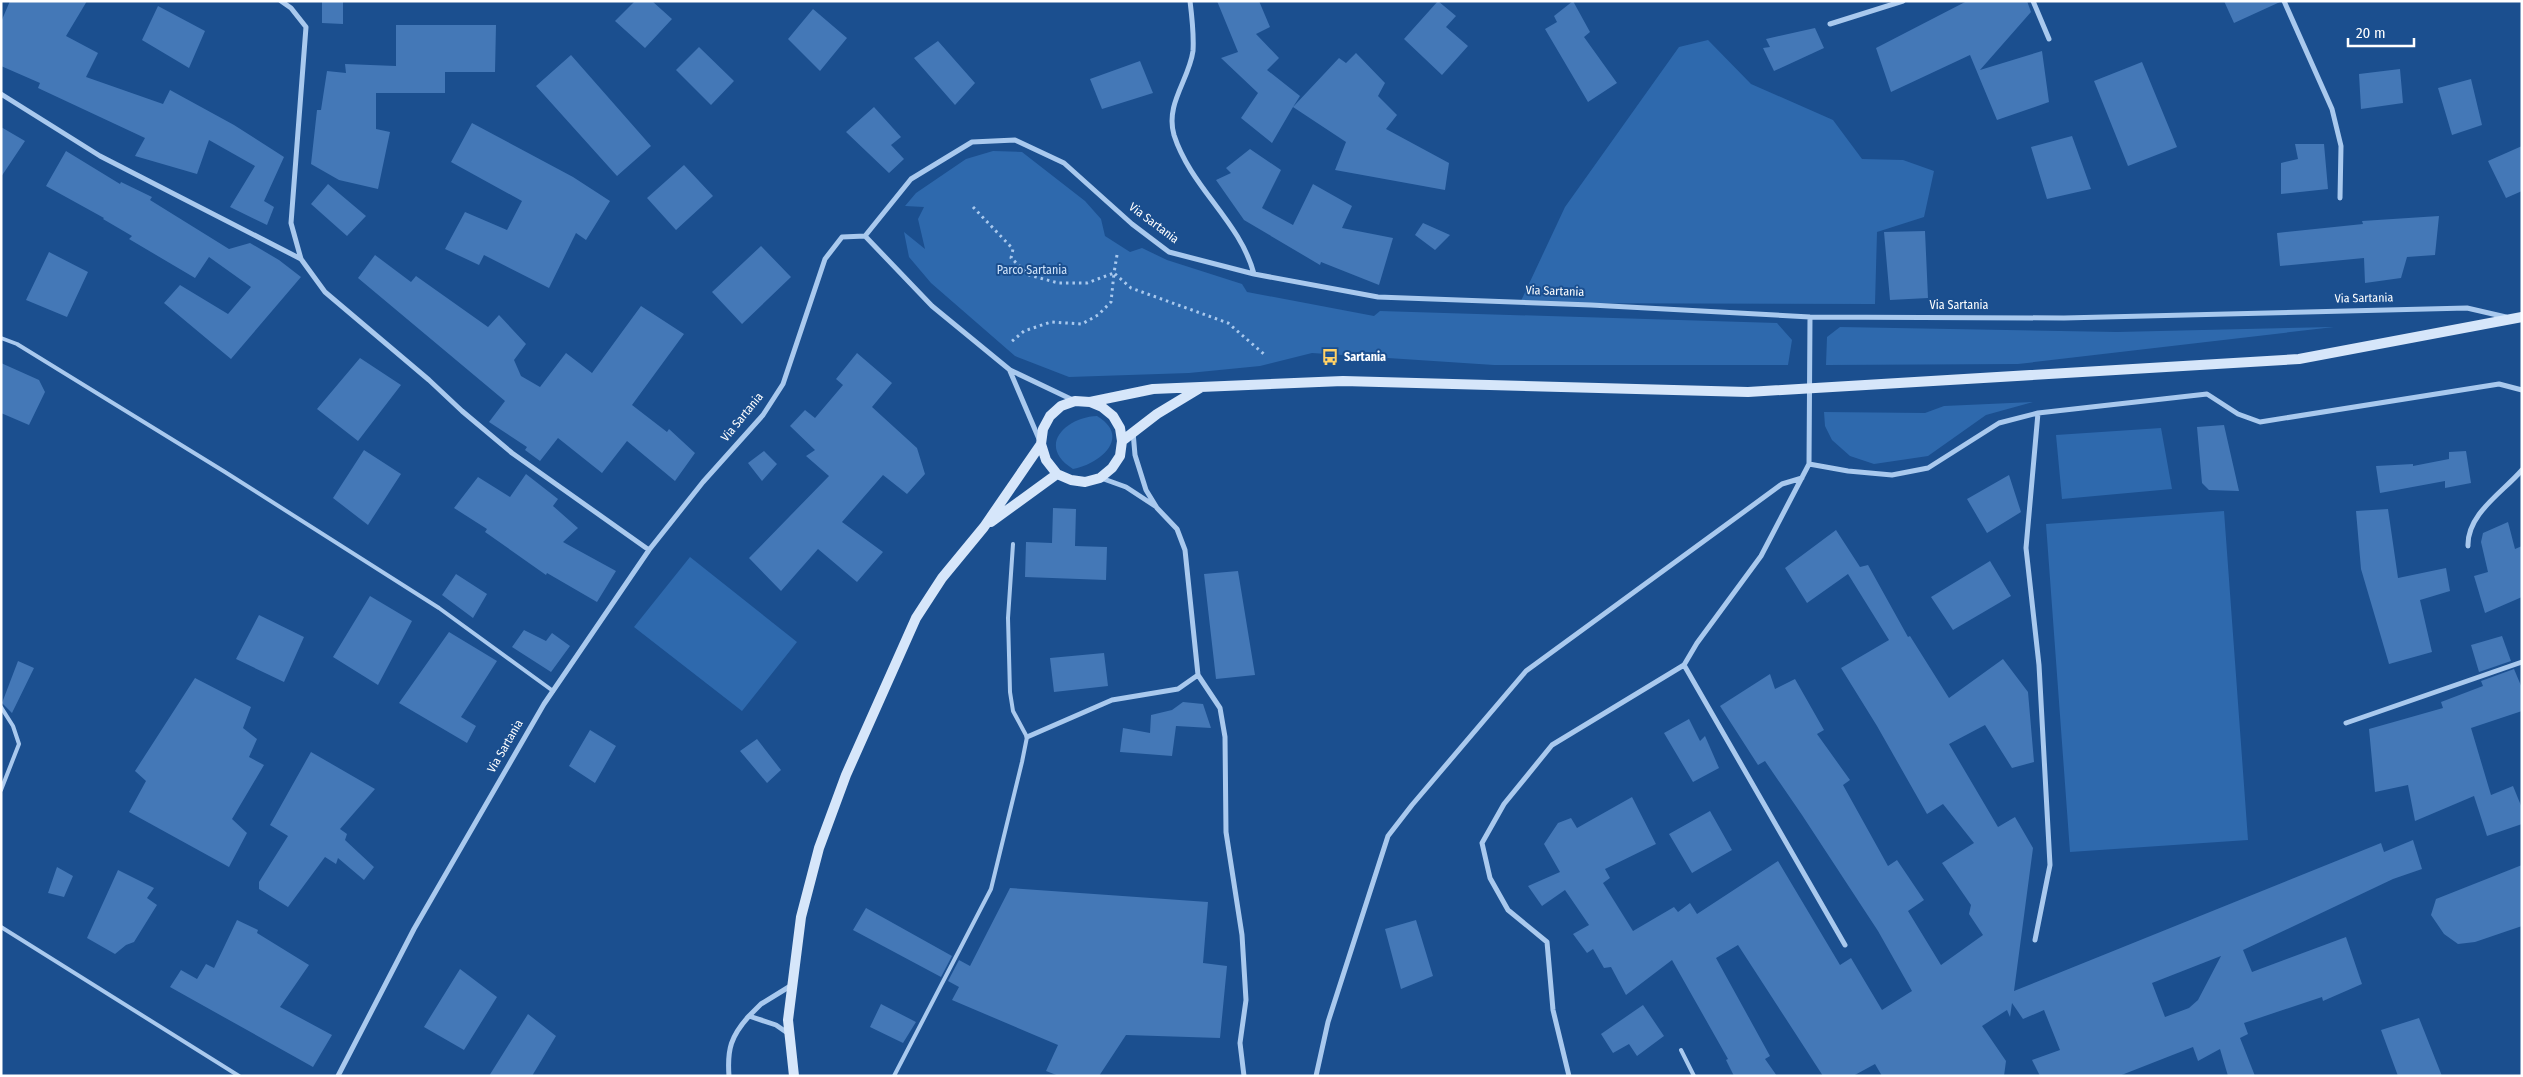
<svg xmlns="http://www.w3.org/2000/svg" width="2523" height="1077" viewBox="0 0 2523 1077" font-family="'Fira Sans Condensed',sans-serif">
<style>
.green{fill:#2e69ad}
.building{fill:#4478b7;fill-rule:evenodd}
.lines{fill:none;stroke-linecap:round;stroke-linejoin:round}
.path{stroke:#a9c9ee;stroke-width:3;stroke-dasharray:2.5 4;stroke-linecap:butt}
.lane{stroke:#a9c9ee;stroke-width:4}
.street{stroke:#a9c9ee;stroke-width:5}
.secondary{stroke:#d6e6fa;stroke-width:10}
.labels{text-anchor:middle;stroke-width:4;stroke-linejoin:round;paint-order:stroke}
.street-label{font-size:12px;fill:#fff;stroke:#1b4f8f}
.park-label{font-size:12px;fill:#cfe3fa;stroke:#1b4f8f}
.poi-label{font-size:12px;font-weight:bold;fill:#fff;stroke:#1b4f8f;text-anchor:start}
</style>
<rect width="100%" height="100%" fill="#1b4f8f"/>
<!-- green -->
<path class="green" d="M1708,40L1751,84L1833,120L1862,159L1903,160L1934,171L1924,217L1877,232L1875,304L1520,303L1565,207L1679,47Z
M993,151L1022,152L1085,201L1101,219L1105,236L1130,252L1142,248L1167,260L1242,284L1247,292L1374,316L1380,311L1777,323L1792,340L1788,365H1494L1312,353L1260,366L1189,373L1069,377L1015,356L931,283L909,257L904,232L925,249L918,219L924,207L905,206L916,193L966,159Z
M1840,327L2117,332L2334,327L2018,364L1826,365L1827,337Z
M2033,402L1986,415L1928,456L1874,464L1850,456L1832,440L1825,426L1824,412L1925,413L1944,406Z
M1097,416C1132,437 1100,464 1073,469C1036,446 1066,417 1097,416Z
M2161,428L2172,489L2062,499L2056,435Z
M2224,511L2248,840L2070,852L2046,524Z
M690,557L797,642L742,711L634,627Z"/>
<!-- building -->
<path class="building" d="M10,1H87L66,36L98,53L86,77L163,104L170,90L234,125L284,157L264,201L274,207L267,225L230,207L255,166L209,140L197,174L135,156L145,138L38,88L40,83L1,66V22Z
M322,1H343V24L322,23Z
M635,1H652L672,19L645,48L615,21Z
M1217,1H1259L1270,27L1256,34L1279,58L1267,70L1300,96L1293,107L1339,58L1346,63L1356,53L1385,83L1378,96L1397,115L1386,129L1449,163L1445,190L1335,170L1346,142L1293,107L1272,143L1241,118L1258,93L1221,58L1238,52Z
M1438,1L1456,16L1446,27L1468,46L1442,75L1404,39Z
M1573,1L1590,32L1584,37L1617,83L1588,102L1545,29L1557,22L1554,16Z
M1967,1H2027L2031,12L1980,70L2042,51L2049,102L1997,120L1970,55L1891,92L1876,48Z
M2224,1H2280V2L2234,23Z
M158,6L205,31L189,68L142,40Z
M813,9L847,38L820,71L788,39Z
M396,25H496L495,72H445V93H376V129L390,132L378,189L339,180L311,164L317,110H321L327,71L346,73L345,64L396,66Z
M1815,28L1824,48L1774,71L1763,48L1770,47L1766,39Z
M938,41L975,83L955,105L914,58Z
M699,47L734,81L711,105L676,70Z
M571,55L651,146L617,176L536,86Z
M1140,61L1153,93L1102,109L1090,79Z
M2142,62L2177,147L2128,166L2094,81Z
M2400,69L2403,103L2361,109L2359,74Z
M2471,79L2482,125L2452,135L2438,88Z
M874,107L901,137L891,145L904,159L889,173L846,132Z
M472,123L573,177L610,201L586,240L576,233L549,288L484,255L479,265L445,249L465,212L507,230L522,201L451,162Z
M1,127L25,141L1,177Z
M2072,136L2091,189L2047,199L2031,147Z
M2295,144H2324L2328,189L2281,194V163L2298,159Z
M2522,146V191L2506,198L2488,161Z
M1250,149L1281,170L1262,208L1293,225L1313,184L1352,206L1342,228L1393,238L1379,285L1321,262L1320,265L1244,220L1216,180L1231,173L1226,168Z
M66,151L120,184L121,182L152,197L150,200L229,249L250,243L279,260L301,277L231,359L164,303L180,285L228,314L251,287L209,257L195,278L129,239L132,236L103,219L104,218L46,186Z
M684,165L713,196L676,230L647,198Z
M328,184L366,216L347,236L311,204Z
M2439,216L2435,255L2407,257L2401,278L2365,283L2364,258L2280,266L2277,233L2363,224L2362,221Z
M1423,223L1450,235L1435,250L1415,235Z
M1925,231L1928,298L1890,300L1884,232Z
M761,246L791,277L742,324L712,292Z
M49,252L88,272L67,317L26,300Z
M375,255L411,282L416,276L488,327L499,315L526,344L514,360L521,376L540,387L566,353L592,373L641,306L684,334L632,405L667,432L669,429L695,453L675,481L627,441L602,473L558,438L540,461L525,450L527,447L489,422L505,401L358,278Z
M857,353L892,383L872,407L917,448L925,474L907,494L883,475L842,522L883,552L857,582L818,549L781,591L749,558L829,476L806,456L815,450L790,426L805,410L815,418L843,385L836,379Z
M360,358L401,385L358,441L317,409Z
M1,363L39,380L45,392L29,425L1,413Z
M2224,425L2239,491L2209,490L2202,483L2197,427Z
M364,450L401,474L368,525L333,498Z
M764,451L777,464L762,481L748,463Z
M2466,451L2471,483L2445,488V481L2380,493L2376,466L2413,464V466L2449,459V452Z
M526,474L558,499L553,506L578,528L563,542L616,571L597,602L547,573L546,575L485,532L487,529L454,508L478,477L510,497Z
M2009,475L2021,512L1987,533L1967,499Z
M1053,508L1076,509L1075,546L1107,547L1106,580L1025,577L1026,542L1052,543Z
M2388,509L2398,578L2446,568L2450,591L2420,600L2432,652L2389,664L2361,569L2356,511Z
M2508,522L2515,549L2522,546V597L2485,613L2474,576L2488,572L2481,542L2483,533Z
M1836,530L1860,567L1868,565L1908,637L1910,636L1949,698L2003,659L2028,692L2034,762L2012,768L1985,725L1949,744L1998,827L2015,817L2033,848L2014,991L2381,843L2384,852L2413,840L2422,869L2393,879L2243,950L2252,972L2346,937L2362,984L2323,1001L2322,997L2244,1023L2248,1034L2240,1038L2255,1076H2228L2220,1049L2198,1061L2193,1047L2119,1076H2040L2032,1060L2060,1050L2044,1010L2023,1019L2012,1003L2010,1017L2007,1010L1982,1026L2006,1061L2004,1076H1882L1875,1064L1853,1076H1823L1738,945L1716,958L1770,1056L1765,1059L1777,1076H1734L1726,1060L1728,1059L1672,960L1626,995L1611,967L1604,968L1593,949L1587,953L1573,934L1589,925L1565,890L1542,906L1528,886L1560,872L1544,844L1558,823L1571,818L1577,828L1632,797L1656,844L1605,869L1610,878L1603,883L1633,931L1674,907L1678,912L1690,903L1697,914L1778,861L1840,965L1851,958L1882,1010L1912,991L1878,931L1802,815L1765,761L1758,765L1720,706L1770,674L1775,689L1795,679L1824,730L1817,734L1850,780L1843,785L1888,866L1897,860L1924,900L1908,911L1941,965L1983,935L1969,914L1971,905L1942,863L1974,843L1943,804L1927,814L1877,726L1841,668L1889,640L1848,574L1807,603L1785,568ZM2221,956L2198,1000L2189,1008L2165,1017L2152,983Z
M1990,561L2011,596L1953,630L1931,597Z
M1238,571L1255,675L1216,679L1204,574Z
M456,574L487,594L473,618L442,595Z
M370,596L412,621L378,685L333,657Z
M259,615L304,637L284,682L236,659Z
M524,630L546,641L552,633L570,646L551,672L512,647Z
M449,632L497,661L461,717L476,726L467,743L399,703Z
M2502,636L2511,661L2479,672L2471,645Z
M1104,653L1108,686L1054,692L1050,658Z
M18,661L34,668L12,713L2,703Z
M2514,669L2522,688V711L2471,728L2491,795L2513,786L2522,808V824L2487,836L2474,796L2415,821L2408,785L2375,792L2369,729L2443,708L2441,702L2483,686L2481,681Z
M195,678L251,707L243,728L257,739L249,757L264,765L232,819L247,833L229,867L129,812L146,781L135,771Z
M1183,702L1203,704L1211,728L1176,726L1172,756L1120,752L1123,728L1150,733L1151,715L1172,710Z
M1689,719L1700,741L1705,736L1719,768L1693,782L1664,733Z
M590,730L616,746L595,783L569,766Z
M757,739L781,770L767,783L740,751Z
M311,752L375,789L340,829L347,834L345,840L374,867L364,880L338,858L336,864L325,857L288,907L259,889V882L288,836L270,825Z
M1710,811L1732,850L1692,873L1669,834Z
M2522,865V926L2475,942L2458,944L2444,934L2431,915L2436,899Z
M57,867L73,876L64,897L48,893Z
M118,870L154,888L147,898L157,905L134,942L126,945L115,954L87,938Z
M1010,888L1208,902L1203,963L1227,966L1220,1038L1126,1035L1099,1076H1059L1046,1071L1058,1045L952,1000L959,987L948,981L959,960L970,966Z
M866,908L952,956L941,977L853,930Z
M237,920L258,930L257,933L309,965L280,1007L332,1035L313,1067L170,987L181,970L197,979L206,964L214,968Z
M1416,920L1433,976L1401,989L1385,929Z
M460,969L497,997L464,1050L424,1027Z
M881,1004L916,1022L903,1043L870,1027Z
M1643,1005L1664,1036L1637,1056L1629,1044L1613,1053L1601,1034Z
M528,1014L556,1036L532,1076H489Z
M2419,1018L2442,1076H2398L2381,1030Z"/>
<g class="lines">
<!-- path -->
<path class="path" d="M973,207L1013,249L1011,258L1029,275L1058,283H1087L1114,273L1111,302L1098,315L1082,324L1051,322L1024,331L1010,343
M1117,255L1114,273L1131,288L1228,323L1265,355"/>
<!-- lane -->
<path class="lane" d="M1,338L17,344L225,472L439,608L553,691
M1,707L13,726L19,744L1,790
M1,927L239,1076
M1681,1050L1694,1076
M894,1076L991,889L1022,762L1027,737L1013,711L1010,692L1008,618L1013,544"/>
<!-- street -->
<path class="street" d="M281,1L291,8L306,27L291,223L301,259L325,292L429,380L462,411L512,453L649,550
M1190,1C1192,17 1194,35 1193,51C1189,80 1165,104 1174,135C1191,188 1240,221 1254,274
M2033,1L2049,39
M2284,1L2332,109L2341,146L2340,198
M1830,24L1903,1
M1,94L100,156L301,259
M865,236L932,306L1010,370L1075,401
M1810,317L1809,464L1761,556L1697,643L1684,665L1845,945
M1010,371L1039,439
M1809,464L1848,471L1892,475L1928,468L1999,423L2038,413L2207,394L2238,414L2260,422L2499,384L2522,390
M1101,478L1126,487L1155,506
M2468,546C2467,514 2502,493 2522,470
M1198,675L1220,708L1225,737L1226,832L1242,935L1246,1000L1240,1043L1244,1076
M2346,723L2522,662
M1027,737L1112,700L1178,689L1198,675L1185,550L1177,529L1157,508L1146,490L1135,455L1133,432
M2035,940L2050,865L2039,665L2026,548L2038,413
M789,1034L776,1025L749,1016L761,1004L792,985
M338,1076L414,929L544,704L649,550L703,482L763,415L783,384L825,259L842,237L865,236L911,179L972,142L1015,140L1064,163L1132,224L1169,252L1254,274L1378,297L1591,305L1810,317L2064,318L2467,308L2506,317
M729,1076C727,1049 731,1036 749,1016
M1316,1076L1328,1022L1388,836L1412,805L1526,671L1782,484L1802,478
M1569,1076L1553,1010L1547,942L1508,910L1490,878L1482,843L1504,804L1552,745L1684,665"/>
<!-- secondary -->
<path class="secondary" d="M1090,402L1102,407L1113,416L1120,428L1122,441L1120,456L1112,468L1100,478L1085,482L1071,480L1057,474L1046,460L1041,444L1043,429L1050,416L1061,406L1075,401L1090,402L1153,389L1343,381L1748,392L2299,359L2522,317
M1122,441L1157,414L1200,388
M991,522L1057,474
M794,1076L788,1020L801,917L819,848L846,775L916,618L942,578L984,527L1041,444"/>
</g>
<!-- icons -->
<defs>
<g id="bus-bare" transform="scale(1.35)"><path d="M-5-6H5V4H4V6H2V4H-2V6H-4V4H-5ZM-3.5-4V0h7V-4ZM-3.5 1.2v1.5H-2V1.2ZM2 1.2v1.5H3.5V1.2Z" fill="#ffd166" stroke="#1b4f8f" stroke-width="2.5" paint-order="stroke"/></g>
</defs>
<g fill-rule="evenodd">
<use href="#bus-bare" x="1330" y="357"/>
</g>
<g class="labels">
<!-- street labels -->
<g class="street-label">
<text transform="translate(1154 223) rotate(37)" y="4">Via Sartania</text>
<text transform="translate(1555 291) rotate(2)" y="4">Via Sartania</text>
<text transform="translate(2364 298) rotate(-1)" y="4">Via Sartania</text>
<text x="1959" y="309">Via Sartania</text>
<text transform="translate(742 417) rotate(-51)" y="4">Via Sartania</text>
<text transform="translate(505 746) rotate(-60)" y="4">Via Sartania</text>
</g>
<!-- park labels -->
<g class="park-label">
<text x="1032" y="274">Parco Sartania</text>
</g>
<!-- poi labels -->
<g class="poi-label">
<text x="1344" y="361">Sartania</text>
</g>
</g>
<!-- border -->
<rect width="2523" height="1077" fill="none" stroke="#ffffff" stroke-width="5"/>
<!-- scale -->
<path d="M2348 38v8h66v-8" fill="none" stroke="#ffffff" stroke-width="2.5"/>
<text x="2356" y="38" font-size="15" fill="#ffffff" stroke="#1b4f8f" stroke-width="4" paint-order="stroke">20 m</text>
</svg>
